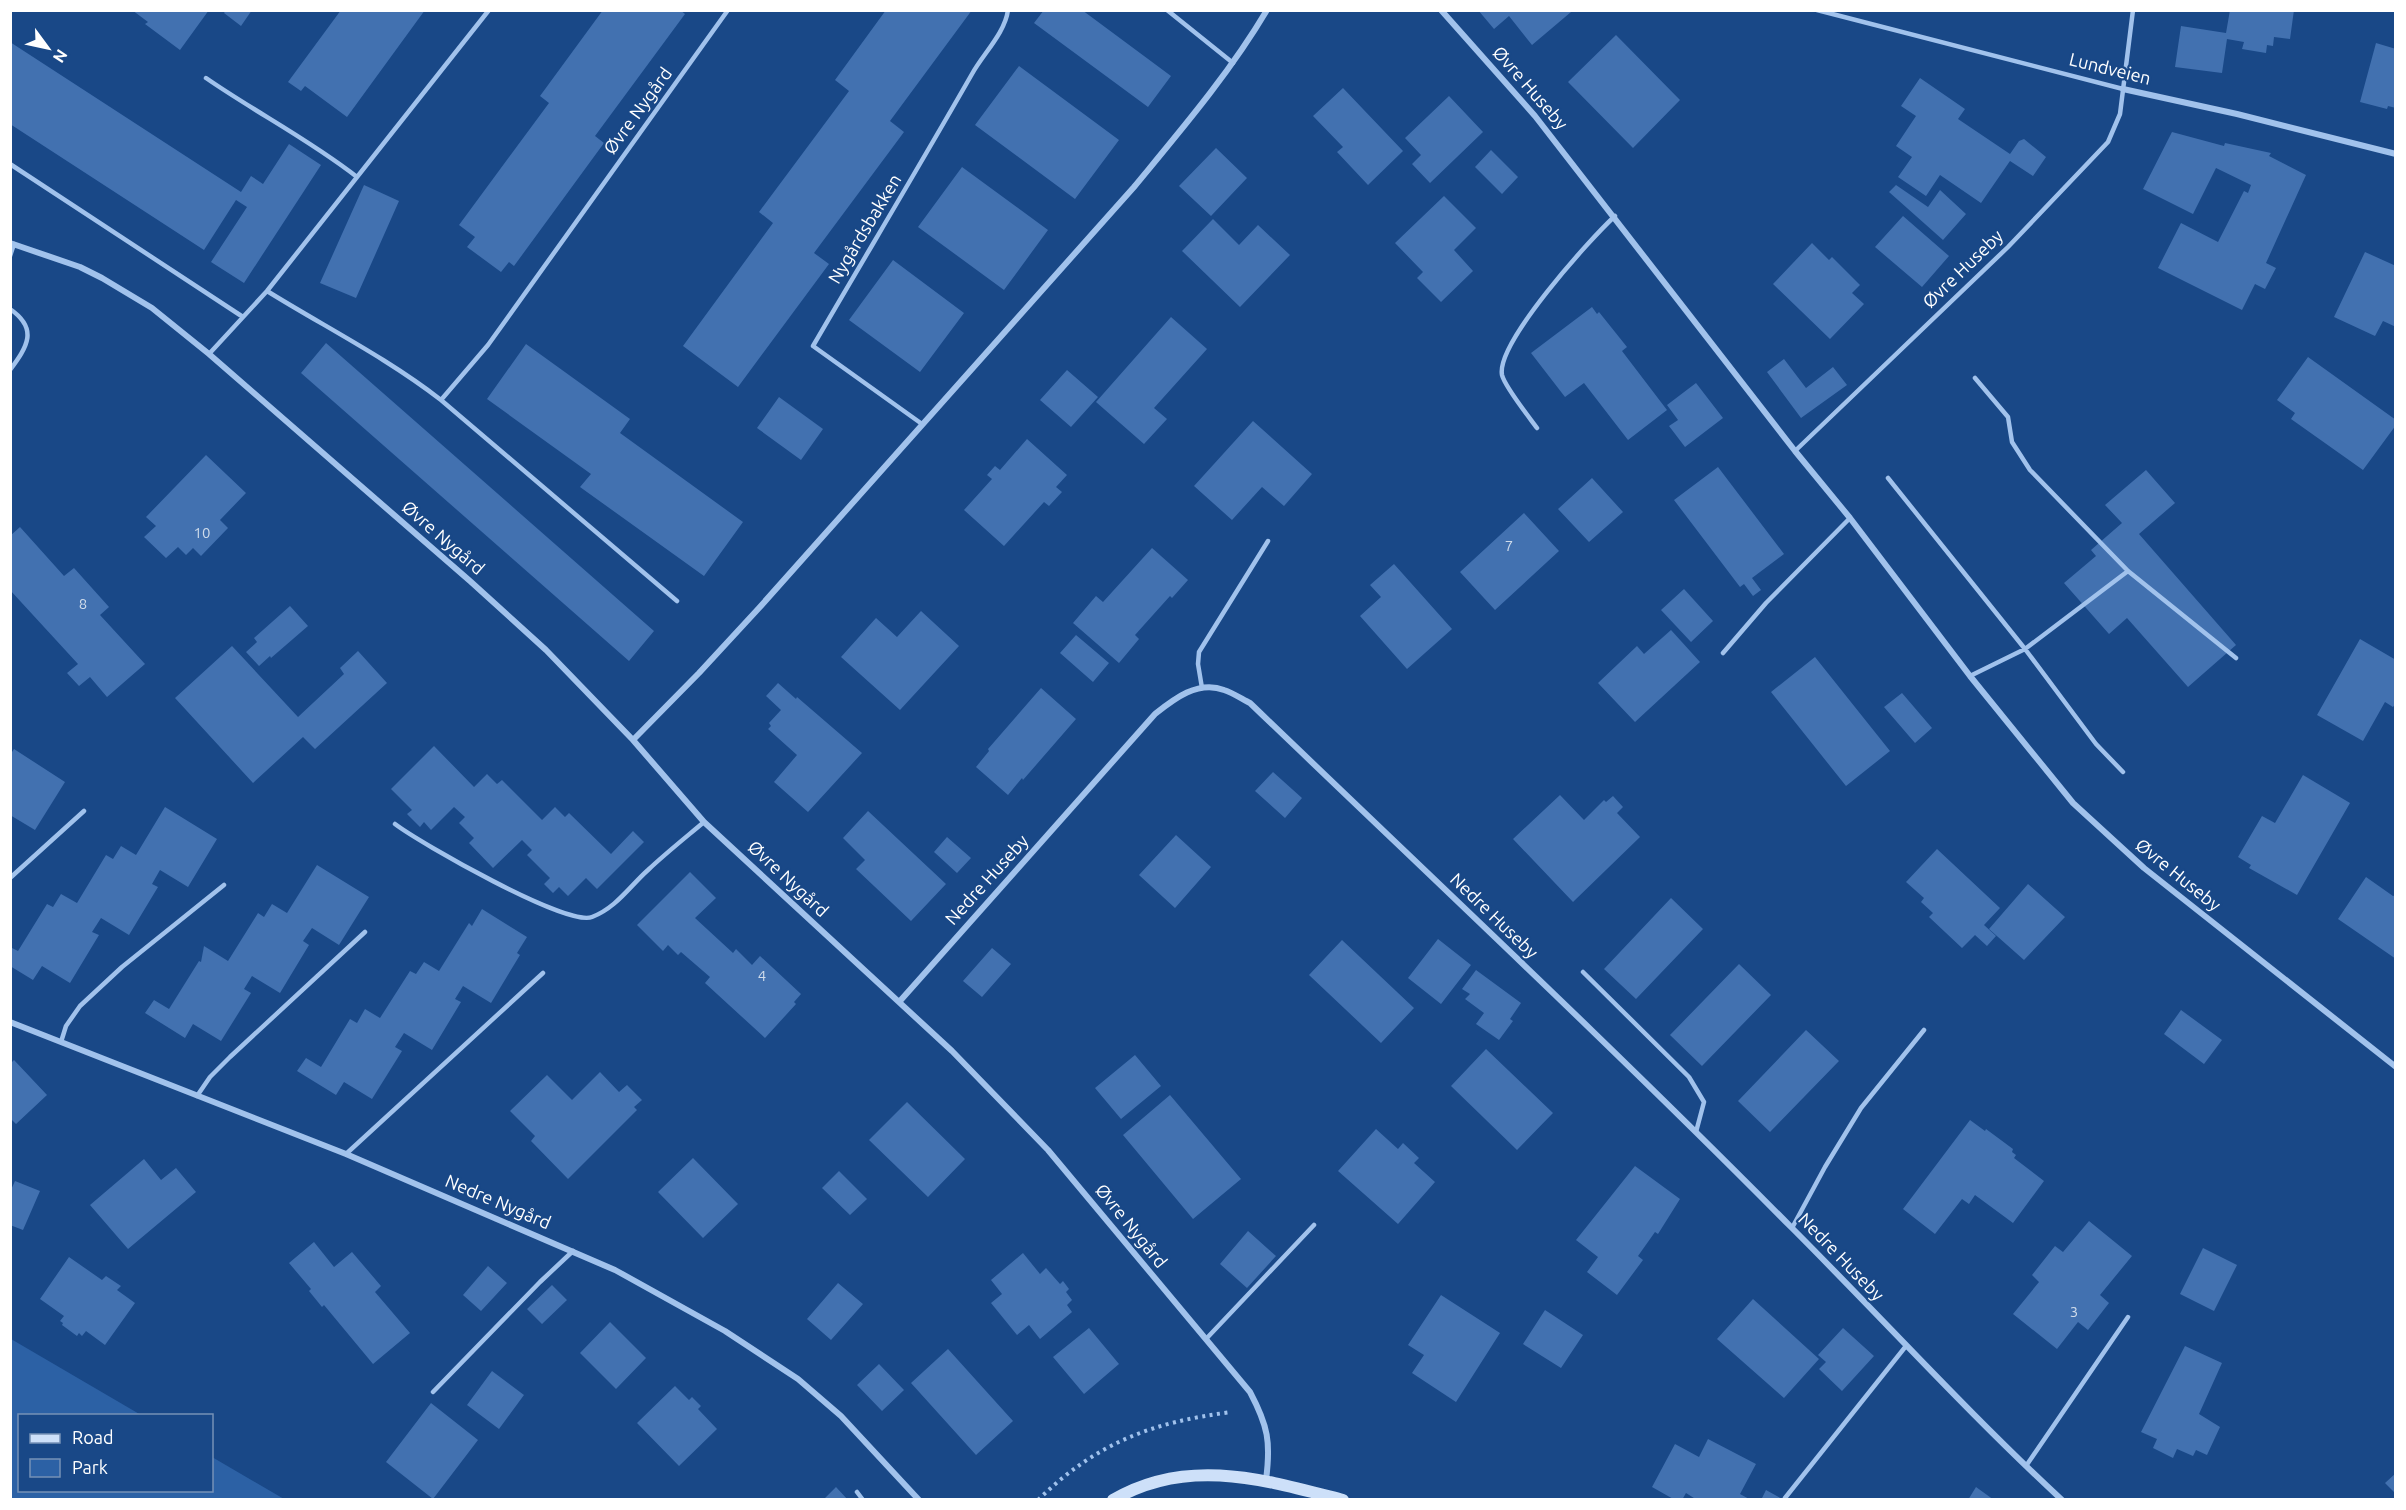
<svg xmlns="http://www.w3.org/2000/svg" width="2406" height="1510" viewBox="0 0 2406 1510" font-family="Ubuntu,sans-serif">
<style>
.green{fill:#2c61a5}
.building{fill:#4271b0}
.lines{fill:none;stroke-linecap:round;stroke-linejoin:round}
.path{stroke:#a1c2ec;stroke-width:4;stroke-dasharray:3 4.5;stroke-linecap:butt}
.service{stroke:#a1c2ec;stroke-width:4.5}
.minor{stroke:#a1c2ec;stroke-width:6}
.secondary{stroke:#cde0f9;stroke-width:12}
.labels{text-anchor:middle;stroke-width:4.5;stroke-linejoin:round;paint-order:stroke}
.number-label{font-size:15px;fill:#d0dceb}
.street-label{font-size:18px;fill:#fff;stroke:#194887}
</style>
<rect width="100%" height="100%" fill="#194887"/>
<!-- green -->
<path class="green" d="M11,1339L141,1415L20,1416V1490H212V1457L284,1499H11Z"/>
<!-- building -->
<path class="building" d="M132,10H209L180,50L145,24L148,22Z
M226,10H252L241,26L224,13Z
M341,10H425L347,117L305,86L301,91L288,82Z
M603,10H680L685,14L595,136L604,143L514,266L509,262L501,272L467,247L475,237L459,225L549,103L540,96Z
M886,10H972L890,121L904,132L814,253L829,264L738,387L683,346L773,223L759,212L849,91L835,80Z
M1044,10H1082L1171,76L1148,107L1034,23Z
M1478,10H1569L1571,12L1532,45L1509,16L1494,29Z
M2230,10H2294L2290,39L2274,37L2273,46L2267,45L2266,53L2242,49L2244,42L2227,39L2222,73L2175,67L2181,26L2226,33Z
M1616,35L1680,100L1633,148L1568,82Z
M10,42L241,192L251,176L263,184L289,144L321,165L244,283L211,262L247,207L236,200L204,250L10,124Z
M2376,43L2396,49V108L2388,106L2387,109L2360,102Z
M1019,66L1119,140L1075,199L975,125Z
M1920,78L1965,109L1958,119L2010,154L2019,141L2024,139L2046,157L2033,176L2010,161L1981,203L1940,175L1926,196L1898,177L1912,157L1896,146L1916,116L1901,106Z
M1343,88L1403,151L1368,185L1337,152L1343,147L1313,116Z
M1449,96L1483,132L1430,183L1412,164L1421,155L1405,138Z
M2172,132L2224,146L2225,143L2271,153L2269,156L2306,175L2266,263L2276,268L2265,289L2255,284L2242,310L2158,268L2181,223L2218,242L2244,191L2248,193L2251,185L2216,168L2193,214L2143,189Z
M1216,148L1247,178L1211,216L1179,186Z
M1491,150L1518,177L1502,194L1475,167Z
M962,167L1048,230L1004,290L918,227Z
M364,185L399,201L356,298L320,283Z
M1896,185L1928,207L1940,190L1966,214L1943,240L1889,192Z
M1444,196L1476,228L1454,250L1473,271L1441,302L1417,278L1423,272L1395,243Z
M1903,216L1949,256L1922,287L1875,247Z
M1213,219L1239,245L1258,225L1290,255L1240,307L1182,251Z
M1812,243L1829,260L1832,257L1860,285L1852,293L1864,304L1830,339L1773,284Z
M2365,252L2396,266V327L2383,321L2375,336L2334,317Z
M893,260L964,313L920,372L849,320Z
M1592,307L1597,314L1599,312L1627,347L1622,351L1667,410L1628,440L1584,383L1565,397L1531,353Z
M1171,317L1207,349L1154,408L1167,419L1144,444L1096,402Z
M326,343L654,631L629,661L301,373Z
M526,344L630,419L620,433L743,522L704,576L580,487L591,474L487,399Z
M2308,357L2396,420V425L2363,470L2291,419L2295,413L2277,400Z
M1784,359L1806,388L1833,367L1847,385L1801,418L1767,372Z
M1067,370L1098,397L1071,427L1040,400Z
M1696,383L1723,418L1685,447L1669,426L1678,420L1667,405Z
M779,397L823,429L801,460L757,428Z
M1253,421L1312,474L1284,506L1262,487L1232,520L1194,486Z
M1027,439L1067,475L1056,487L1062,492L1049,506L1044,502L1004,546L964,510L992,479L987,475L995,466L1000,470Z
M206,455L246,493L220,520L228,528L201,556L193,548L186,555L178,547L166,558L144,537L156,526L146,517Z
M1718,467L1784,554L1752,578L1761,590L1753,596L1744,584L1740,587L1674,500Z
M2146,470L2175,503L2139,534L2236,645L2188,687L2127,618L2109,634L2064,583L2096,556L2091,550L2122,523L2105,505Z
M1592,478L1623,512L1589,542L1558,509Z
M1524,513L1559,551L1495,610L1460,572Z
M20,527L64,576L74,568L109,607L100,615L145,664L107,697L90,677L79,686L67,673L78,664L10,590V536Z
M1152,548L1188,580L1172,598L1170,596L1135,635L1139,639L1119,663L1073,623L1096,596L1103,602Z
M1394,564L1452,629L1407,669L1360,616L1381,597L1370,585Z
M1684,589L1713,621L1691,642L1661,610Z
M290,606L308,626L271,658L270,656L259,666L246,652L257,642L254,638Z
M921,611L959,646L900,710L841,657L876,618L897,637Z
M1671,630L1700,662L1635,722L1598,683L1637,646L1644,654Z
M1076,635L1109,663L1093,682L1060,653Z
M2360,639L2396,660V703L2393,707L2385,702L2363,741L2317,715Z
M232,646L298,717L344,674L340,668L358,651L387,683L315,749L303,737L253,783L175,698Z
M1815,657L1890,751L1846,786L1771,692Z
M778,683L796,699L797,697L862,753L808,812L774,782L797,755L768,729L771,726L769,723L781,710L766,696Z
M1041,688L1076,719L1023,780L1022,778L1008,795L976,767L989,751L988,749Z
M1902,693L1932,728L1915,743L1884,707Z
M434,746L474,787L487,774L497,784L502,780L542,820L555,807L565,817L569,813L611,854L633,831L644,842L597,889L586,878L568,896L559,887L553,893L544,884L550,878L527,855L532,850L522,840L493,868L469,843L474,838L459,823L465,817L454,807L431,830L424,822L420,827L407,814L412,810L391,789Z
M14,749L65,782L35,830L10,815V755Z
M1273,772L1302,798L1285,818L1255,791Z
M2303,775L2350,803L2297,895L2249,868L2251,865L2238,857L2262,816L2275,823Z
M1560,795L1584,820L1604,800L1606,802L1613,796L1623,807L1617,813L1640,837L1573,902L1513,839Z
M165,807L217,839L188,887L160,870L152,884L158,887L129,935L101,918L92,932L99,935L70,983L42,966L33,980L10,966V947L18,951L47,904L53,907L61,894L77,903L106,855L113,859L121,846L136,855Z
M868,811L946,884L911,921L856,869L865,860L843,838Z
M1176,835L1211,867L1175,908L1139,875Z
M947,837L971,858L957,873L934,852Z
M1937,849L2000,908L1984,925L1996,936L1987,946L1975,935L1962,948L1929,917L1933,913L1921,902L1924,898L1906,882Z
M317,865L369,897L339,945L312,928L303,941L309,945L280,993L252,976L244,989L251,993L221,1041L193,1024L185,1038L145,1013L154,1000L169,1009L199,961L201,962L204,946L228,961L258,913L264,917L272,904L287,913Z
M690,872L716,898L695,918L733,953L736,949L752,965L760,956L801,994L794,1002L796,1004L765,1038L705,983L710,977L681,952L678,955L668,945L663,951L637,925Z
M2366,877L2393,896L2396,895V959L2338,919Z
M2028,884L2065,917L2024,960L1989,929Z
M1671,898L1703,929L1636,999L1604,969Z
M482,909L527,937L517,953L520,955L491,1003L463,986L455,999L461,1002L432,1050L404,1033L395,1047L402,1051L372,1099L344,1082L336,1095L297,1071L306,1058L321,1067L350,1019L357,1023L365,1009L380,1018L410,971L416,974L424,962L439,971L469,923L472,926Z
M1438,939L1471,965L1441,1004L1408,978Z
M1342,940L1414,1008L1381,1043L1309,975Z
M992,948L1011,964L982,997L963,981Z
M1739,964L1771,995L1702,1066L1670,1035Z
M1476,970L1521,1003L1510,1019L1513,1021L1499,1040L1476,1024L1484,1013L1465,999L1470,994L1462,989Z
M2181,1010L2222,1040L2204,1064L2164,1034Z
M1806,1030L1839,1061L1770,1132L1738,1101Z
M1486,1049L1553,1113L1517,1150L1451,1086Z
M1135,1055L1161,1086L1121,1119L1095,1088Z
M14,1060L47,1095L16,1124L10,1118V1064Z
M600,1072L619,1092L627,1085L642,1100L634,1107L637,1110L568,1179L531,1141L535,1136L510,1111L547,1075L572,1100Z
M1170,1095L1241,1179L1193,1219L1123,1135Z
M907,1102L965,1159L928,1197L869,1140Z
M1970,1120L1985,1131L1986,1129L2013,1149L2012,1152L2016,1155L2014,1158L2044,1181L2013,1223L1975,1195L1969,1204L1962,1199L1935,1234L1903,1209Z
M1376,1129L1398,1149L1403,1143L1419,1158L1414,1163L1435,1182L1398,1224L1338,1171Z
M693,1158L738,1204L703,1238L658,1192Z
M144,1159L161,1180L176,1168L196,1192L128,1249L90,1205Z
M1635,1166L1680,1199L1658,1234L1655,1232L1638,1256L1643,1260L1617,1295L1587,1272L1598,1257L1576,1240Z
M839,1171L867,1199L850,1215L822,1188Z
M15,1181L40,1191L23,1230L10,1225V1192Z
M2089,1221L2132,1256L2100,1295L2109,1303L2088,1330L2078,1322L2057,1349L2013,1314L2039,1282L2032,1275L2055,1246L2063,1252Z
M1248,1231L1276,1256L1247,1288L1220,1264Z
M314,1242L334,1267L352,1252L381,1286L375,1292L410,1333L373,1364L324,1305L322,1307L309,1291L311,1289L289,1263Z
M2203,1248L2237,1265L2214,1311L2180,1294Z
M1023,1253L1040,1274L1046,1268L1060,1284L1063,1281L1069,1289L1066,1292L1072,1300L1067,1305L1072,1312L1040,1339L1029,1325L1017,1335L991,1303L1002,1294L991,1280Z
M69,1257L102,1280L106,1276L121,1286L117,1290L135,1303L105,1345L86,1331L82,1336L79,1333L77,1336L62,1325L63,1323L60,1321L64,1316L40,1299Z
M488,1266L507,1283L481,1311L463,1295Z
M838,1283L863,1304L831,1340L807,1319Z
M552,1285L567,1300L542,1324L527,1309Z
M1441,1295L1500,1333L1456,1402L1412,1373L1424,1355L1408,1345Z
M1753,1299L1819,1359L1784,1398L1717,1339Z
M1545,1310L1583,1335L1561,1368L1523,1344Z
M610,1322L646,1358L616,1389L580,1353Z
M1089,1328L1119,1364L1084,1394L1053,1357Z
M1843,1328L1874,1356L1842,1391L1819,1369L1826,1362L1818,1355Z
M2185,1346L2222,1363L2199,1414L2220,1427L2207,1455L2196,1450L2193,1456L2177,1449L2173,1458L2153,1448L2157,1439L2141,1432Z
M948,1349L1013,1421L976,1455L911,1383Z
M879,1364L904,1390L882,1411L857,1385Z
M492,1371L524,1395L499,1429L467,1405Z
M675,1386L689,1400L692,1397L701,1406L698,1409L717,1429L679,1466L637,1423Z
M431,1403L478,1440L433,1499L386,1462Z
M1708,1439L1756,1464L1740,1494L1751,1500H1697L1686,1493L1682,1500H1675L1652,1487L1675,1444L1699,1457Z
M2396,1473V1494L2385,1483Z
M836,1487L848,1500H823Z
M1976,1487L1994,1500H1968Z
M1766,1490L1784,1500H1761Z"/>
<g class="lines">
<!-- path -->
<path class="path" d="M1038,1500C1096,1443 1152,1422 1232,1412"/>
<!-- service -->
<path class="service" d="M1167,10L1233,63
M1817,10L2123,89
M206,78C255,112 310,140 357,177
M10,164L243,317
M10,256L14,244
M267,291C325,327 387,358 441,400L677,601
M10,309C39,329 27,347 10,370
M209,354L267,291L489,10
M1975,378L2008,417L2012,442L2030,470L2128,571L2236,658
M441,400L488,345L728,10
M922,424L813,346C866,255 920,165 972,74C983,54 1005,33 1008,10
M1537,428C1529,417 1505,387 1502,375C1496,343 1590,239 1615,216
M1795,451L2008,247L2108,142L2120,114L2133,10
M1888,478L2025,649L2096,744L2123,772
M1723,653L1766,603L1850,518
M1970,676L2025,649L2128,571
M1202,688L1198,664L1199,652L1268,541
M395,824C420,843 567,927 592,917C616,908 630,886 648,870C666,853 685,838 704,822
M10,878L84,811
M1583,972L1689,1077L1704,1102L1696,1132
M61,1042L66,1026L80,1006L122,967L224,885
M197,1096L210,1077L230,1057L365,932
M346,1154L543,973
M1792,1228L1825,1167L1861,1108L1924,1030
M1206,1339L1314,1225
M433,1392L540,1282L573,1251
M2026,1466L2128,1317
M857,1492L863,1500
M1785,1498L1906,1346"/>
<!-- minor -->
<path class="minor" d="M1441,10L1535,116L1795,451L1850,518L1970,676L2073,803L2144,868L2396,1067
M2123,89L2237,114L2396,154
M10,243L80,267L102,278L152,308L209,354L470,581L546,650L633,740L704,822L952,1051L1048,1150L1250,1392C1268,1426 1271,1442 1266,1480
M633,740L699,673L759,608L1134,187C1181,130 1229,74 1267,10
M900,1001L1155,714C1174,699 1198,680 1224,690C1233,693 1242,699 1250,703C1431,877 1615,1049 1792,1228C1882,1318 1968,1413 2062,1500
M10,1022L346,1154L615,1270L725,1331L798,1379L841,1416L919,1500"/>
<!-- secondary -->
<path class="secondary" d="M1113,1500C1188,1456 1265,1480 1343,1500"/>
</g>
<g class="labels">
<!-- number labels -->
<g class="number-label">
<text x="202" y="538">10</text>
<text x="1509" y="551">7</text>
<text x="83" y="609">8</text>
<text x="762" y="981">4</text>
<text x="2074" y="1317">3</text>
</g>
<!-- street labels -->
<g class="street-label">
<text transform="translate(2110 69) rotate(14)" y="6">Lundveien</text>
<text transform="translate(1530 88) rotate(49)" y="6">Øvre Huseby</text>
<text transform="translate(638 111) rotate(-54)" y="6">Øvre Nygård</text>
<text transform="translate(865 229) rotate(-59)" y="6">Nygårdsbakken</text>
<text transform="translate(1963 269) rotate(-44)" y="6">Øvre Huseby</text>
<text transform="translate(443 538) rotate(41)" y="6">Øvre Nygård</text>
<text transform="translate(2178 875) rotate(39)" y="6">Øvre Huseby</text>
<text transform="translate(788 879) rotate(43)" y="6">Øvre Nygård</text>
<text transform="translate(987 880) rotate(-48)" y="6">Nedre Huseby</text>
<text transform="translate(1494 916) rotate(44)" y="6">Nedre Huseby</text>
<text transform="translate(498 1202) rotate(23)" y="6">Nedre Nygård</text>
<text transform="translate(1131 1226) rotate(51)" y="6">Øvre Nygård</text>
<text transform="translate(1841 1257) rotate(46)" y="6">Nedre Huseby</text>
</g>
</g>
<!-- border -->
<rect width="2406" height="1510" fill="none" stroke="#ffffff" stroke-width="24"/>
<!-- legend -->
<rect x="18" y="1414" width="195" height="78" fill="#194887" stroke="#7591b7" stroke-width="1.5"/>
<rect x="30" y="1434" width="30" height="9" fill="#cde0f9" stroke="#7591b7" stroke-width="1.5"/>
<text x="72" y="1444" font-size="18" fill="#ffffff">Road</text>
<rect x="30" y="1459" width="30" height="18" fill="#2c61a5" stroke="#7591b7" stroke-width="1.5"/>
<text x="72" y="1474" font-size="18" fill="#ffffff">Park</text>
<!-- north arrow -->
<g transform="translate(48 48) rotate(123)" stroke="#194887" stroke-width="4.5" paint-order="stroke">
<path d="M0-4.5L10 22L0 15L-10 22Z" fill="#ffffff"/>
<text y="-9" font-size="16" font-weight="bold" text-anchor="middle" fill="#ffffff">N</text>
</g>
</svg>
